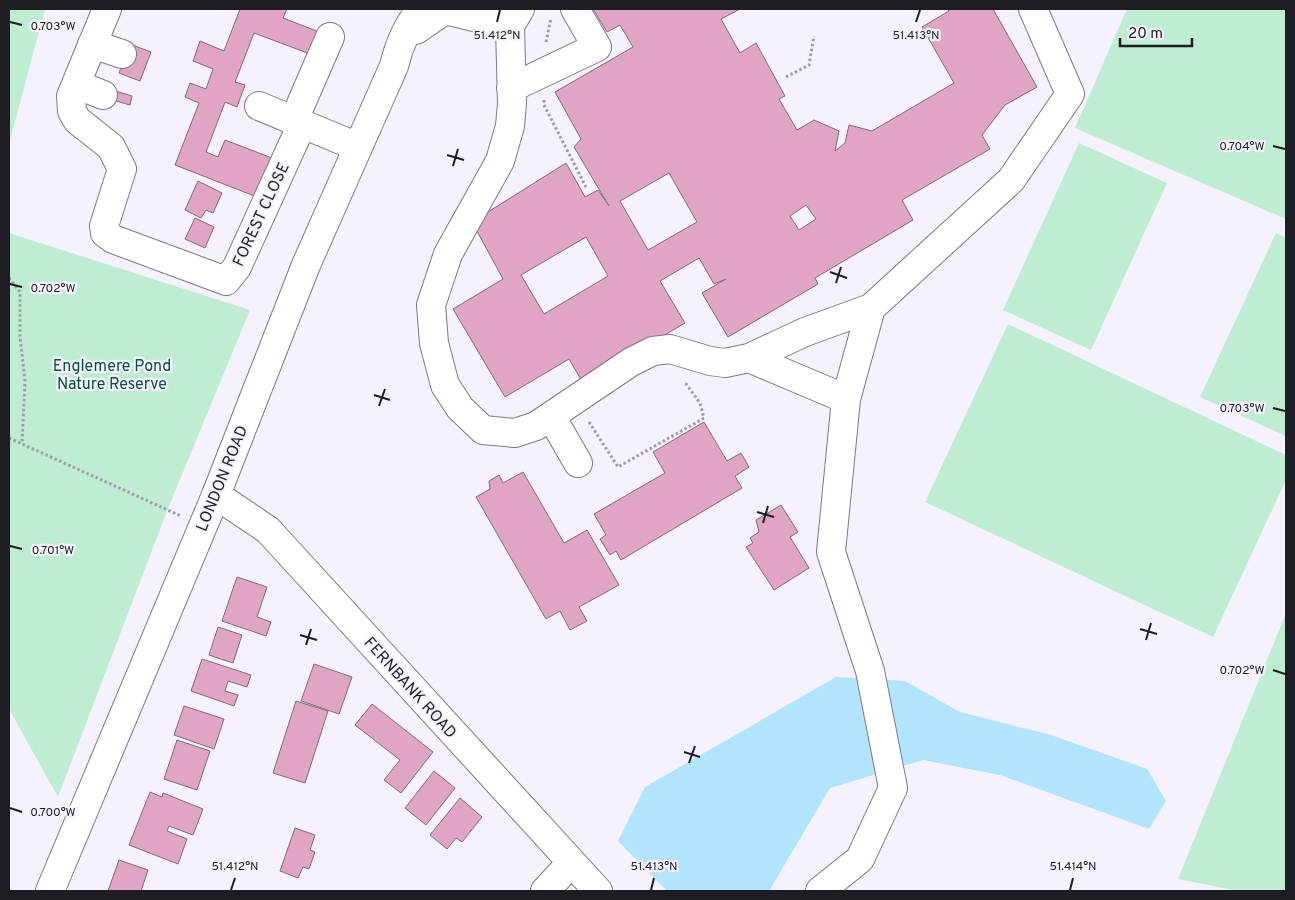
<svg xmlns="http://www.w3.org/2000/svg" width="1295" height="900" viewBox="0 0 1295 900" font-family="Overpass,sans-serif">
<style>
.green{fill:#bfedd2}
.water{fill:#b1e4ff}
.building{fill:#e0a5c3;stroke:#806c76;fill-rule:evenodd}
.lines{fill:none;stroke-linecap:round;stroke-linejoin:round}
.minor-casing{stroke:#7e788a;stroke-width:30}
.major-casing{stroke:#7e788a;stroke-width:30}
.path{stroke:#a09ca7;stroke-width:3;stroke-dasharray:2.5 2.5;stroke-linecap:butt}
.minor{stroke:#fff;stroke-width:28}
.major{stroke:#fff;stroke-width:28}
.ticks{fill:none;stroke:#1f1d24;stroke-width:2}
.labels{text-anchor:middle;stroke-width:4.5;stroke-linejoin:round;paint-order:stroke}
.street-label{font-size:16px;fill:#1f1d24;stroke:#f5f1fd}
.park-label{font-size:16px;fill:#055434;stroke:#f5f1fd}
.ticks-label{font-size:12px;text-anchor:middle;fill:#1f1d24;stroke:#f5f1fd;stroke-width:4.5;stroke-linejoin:round;paint-order:stroke}
</style>
<rect width="100%" height="100%" fill="#f5f1fd"/>
<!-- green -->
<path class="green" d="M9,9H45L9,144Z
M1127,9H1286V219L1075,128Z
M1079,143L1167,183L1091,350L1003,310Z
M9,233L250,310L167,511L58,797L9,709Z
M1276,233L1286,238V436L1200,397Z
M1008,324L1286,455V480L1213,637L925,502Z
M1286,613V891H1239L1178,879Z"/>
<!-- water -->
<path class="water" d="M836,677L905,681L960,712L1051,735L1147,769L1166,801L1149,829L1000,775L923,760L830,788L769,891H667L618,841L645,787Z"/>
<!-- building -->
<path class="building" d="M240,9H287L283,18L327,35L318,57L254,33L235,82L245,85L237,107L225,102L206,152L218,157L225,140L272,158L257,197L175,165L199,103L185,97L190,83L206,89L213,69L193,61L200,41L224,51Z
M593,9H740L721,19L740,53L756,43L785,96L779,99L797,130L814,120L839,131L835,151L845,143L849,125L872,131L954,83L922,27L949,11L947,9H993L1037,87L1005,105L982,135L990,149L902,200L913,220L815,278L818,284L728,337L702,293L726,279L714,284L699,258L660,281L685,323L583,383L569,359L505,397L453,309L503,279L472,222L566,163L585,197L598,190L609,206L574,147L581,139L555,92L633,47L620,25L607,32ZM669,173L697,222L648,250L620,201ZM806,205L816,219L799,230L790,216ZM586,237L608,276L544,314L521,275Z
M130,44L151,52L140,81L119,73Z
M109,89L132,96L130,105L106,98Z
M198,181L222,193L213,213L206,210L201,218L185,210Z
M195,218L214,227L205,248L185,239Z
M704,422L727,461L741,453L749,467L735,476L742,488L621,560L616,551L610,555L600,539L606,535L594,514L665,473L653,452Z
M523,472L564,543L587,530L619,585L579,607L587,621L570,630L560,611L546,619L476,497L490,489L489,481L499,475L503,483Z
M781,505L798,532L790,537L809,568L774,590L746,547L753,543L750,538L759,532L756,520Z
M237,577L267,587L257,617L271,622L266,636L222,621Z
M218,627L242,635L233,663L209,655Z
M202,659L251,675L247,687L228,681L225,691L238,695L234,706L191,691Z
M314,664L352,677L339,714L301,701Z
M296,701L328,711L305,783L273,773Z
M372,704L433,752L401,793L384,780L400,760L355,725Z
M184,706L224,719L214,749L174,735Z
M177,740L210,751L197,790L164,779Z
M434,771L455,788L426,825L405,808Z
M150,792L162,797L163,793L203,809L193,835L169,826L167,831L187,839L178,864L129,845Z
M460,798L482,817L462,842L456,838L447,849L430,835Z
M295,828L315,835L310,850L315,852L309,869L303,867L298,878L280,871Z
M119,860L148,870L141,891H108Z"/>
<g class="lines">
<!-- minor casing -->
<g class="minor-casing">
<path id="minor" d="M107,9L71,96L72,111L77,120L111,147L122,169L104,226L105,233L113,239L226,281L237,267L302,124
M510,26L512,103L510,126L500,161L448,254L431,305L434,343L445,385L460,408L483,430L515,433L536,426L631,362L653,351L670,349L710,361L725,363L749,358L805,332L871,308L1011,180L1070,94L1033,9
M416,30L445,10L510,26L520,9
M92,44L122,54
M76,84L103,95
M511,88L597,47L575,9
M259,106L358,147
M294,120L330,37
M749,358L846,399
M551,416L578,463
M216,495L268,530L598,891
M545,891L571,863
M820,891L860,859L893,788L870,671L831,552L846,399L871,308"/>
</g>
<!-- major casing -->
<g class="major-casing">
<path id="major" d="M50,891L216,495L306,265L394,66C399,45 407,26 421,9"/>
</g>
<!-- path -->
<path class="path" d="M546,42L551,18
M786,77L809,65L814,36
M544,100V105L586,187
M9,278L20,292V336L25,381L22,444
M589,422L618,467L704,418L700,403L684,381
M9,438L181,516"/>
<!-- minor -->
<use href="#minor" class="minor"/>
<!-- major -->
<use href="#major" class="major"/>
</g>
<!-- ticks -->
<path class="ticks" d="M10,22L22,25M497,22L500,10M916,22L920,10M1273,146L1285,149M447,155L464,160M453,166L458,149M830,272L847,278M836,283L841,267M10,284L22,287M374,395L390,400M379,406L385,389M1273,408L1285,411M757,512L774,517M763,523L768,506M10,546L22,549M1140,629L1157,634M300,635L317,640M1146,640L1151,623M306,645L311,629M1273,670L1285,674M684,752L700,757M689,763L695,746M10,808L22,812M231,890L235,878M651,890L654,878M1070,890L1073,878"/>
<g class="labels">
<!-- street labels -->
<g class="street-label">
<text transform="translate(260 214) rotate(-65)" y="6">FOREST CLOSE</text>
<text transform="translate(221 478) rotate(-68)" y="6">LONDON ROAD</text>
<text transform="translate(411 687) rotate(48)" y="6">FERNBANK ROAD</text>
</g>
<!-- park labels -->
<g class="park-label">
<text x="112" y="371">Englemere Pond<tspan x="112" dy="18">Nature Reserve</tspan></text>
</g>
</g>
<g class="ticks-label">
<text x="53" y="30">0.703°W</text>
<text x="497" y="39">51.412°N</text>
<text x="916" y="39">51.413°N</text>
<text x="1242" y="150">0.704°W</text>
<text x="53" y="292">0.702°W</text>
<text x="1242" y="412">0.703°W</text>
<text x="53" y="554">0.701°W</text>
<text x="1242" y="674">0.702°W</text>
<text x="53" y="816">0.700°W</text>
<text x="235" y="870">51.412°N</text>
<text x="654" y="870">51.413°N</text>
<text x="1073" y="870">51.414°N</text>
</g>
<!-- border -->
<rect width="1295" height="900" fill="none" stroke="#1f1d24" stroke-width="20"/>
<!-- scale -->
<path d="M1120 38v8h72v-8" fill="none" stroke="#1f1d24" stroke-width="2.5"/>
<text x="1128" y="38" font-size="15" fill="#1f1d24" stroke="#f5f1fd" stroke-width="4" paint-order="stroke">20 m</text>
</svg>
